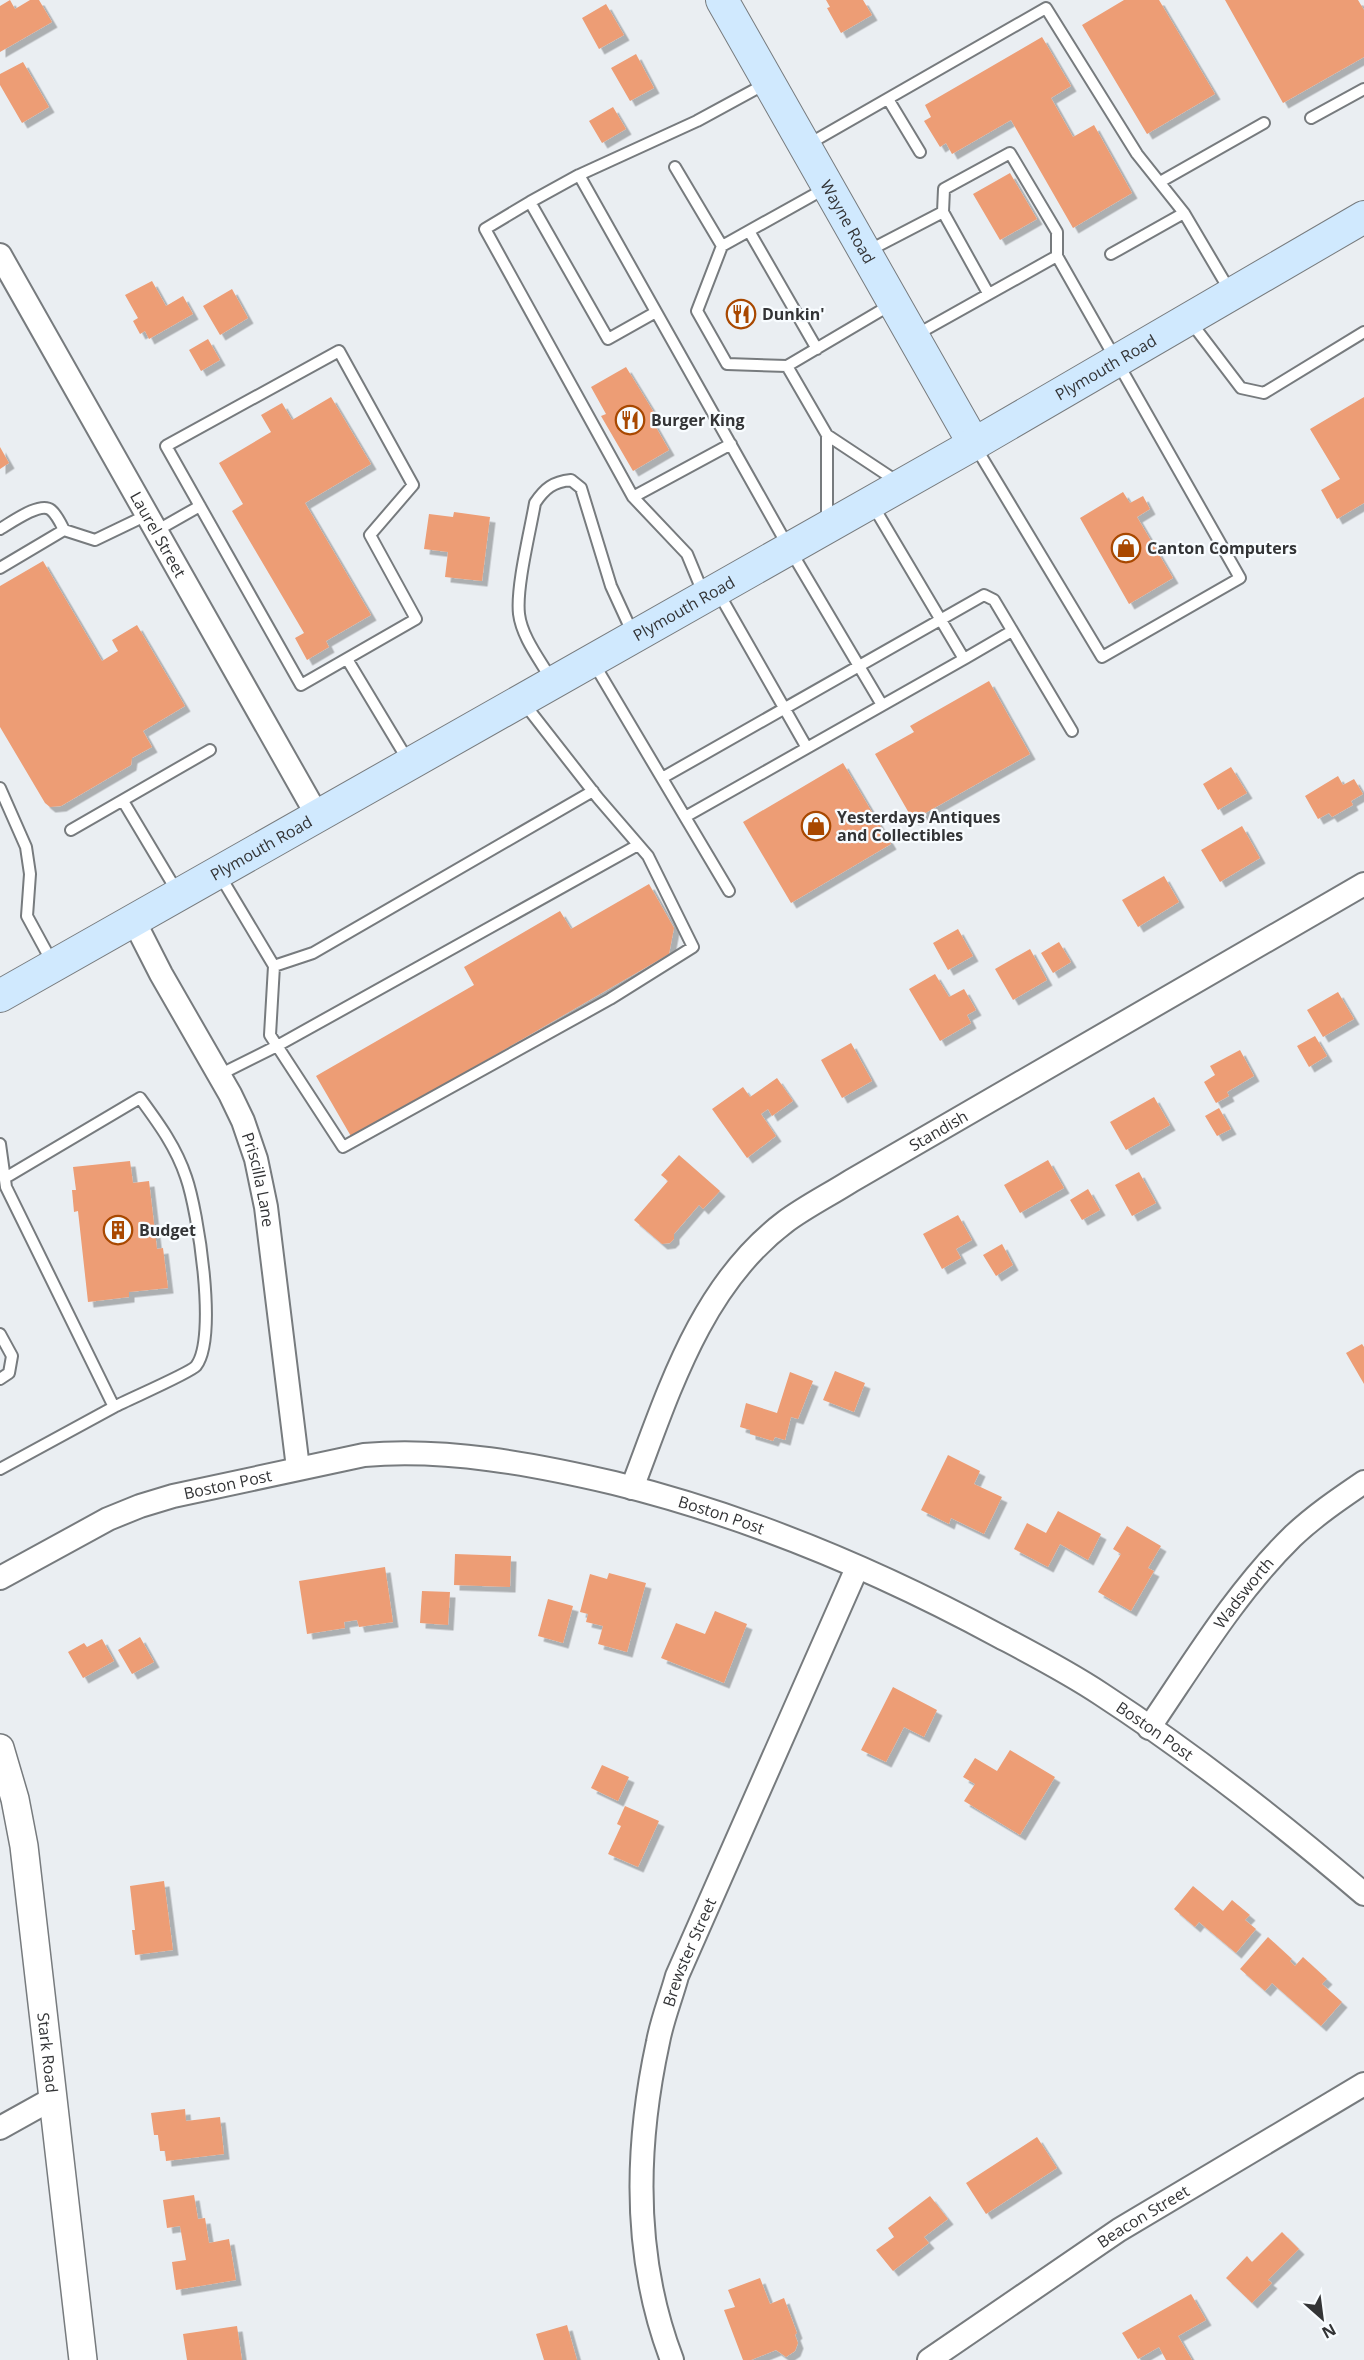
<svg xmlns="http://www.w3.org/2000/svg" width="1364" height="2360" viewBox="0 0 1364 2360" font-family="'Open Sans',sans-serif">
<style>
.building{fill:#ed9d75;filter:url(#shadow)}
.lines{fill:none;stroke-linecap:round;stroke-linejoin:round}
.service-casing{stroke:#777b7e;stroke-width:14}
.minor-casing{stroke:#777b7e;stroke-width:26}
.tertiary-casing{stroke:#777b7e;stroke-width:30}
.secondary-casing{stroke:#777b7e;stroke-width:34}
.service{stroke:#fff;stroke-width:10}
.minor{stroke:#fff;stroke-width:22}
.tertiary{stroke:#fff;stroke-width:27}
.secondary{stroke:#d0e9fe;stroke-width:32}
.labels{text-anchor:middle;stroke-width:4.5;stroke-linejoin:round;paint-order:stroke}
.street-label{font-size:16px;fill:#333436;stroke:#f8fcff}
.poi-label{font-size:16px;font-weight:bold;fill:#333436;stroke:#f8fcff;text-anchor:start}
</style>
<defs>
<filter id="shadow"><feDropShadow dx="5.5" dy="5.5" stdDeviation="0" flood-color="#0004"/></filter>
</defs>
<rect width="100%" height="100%" fill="#eaeef2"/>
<!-- building -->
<path class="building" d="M10,0L15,9L30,0H39L52,22L0,52V6Z
M826,0H863L872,15L841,33L827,8L830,7Z
M1124,0H1159L1215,94L1147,134L1082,25Z
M1225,0H1358L1364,10V57L1283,103Z
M606,4L624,35L599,49L582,18Z
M1042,37L1071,86L1051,98L1073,137L1094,125L1132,193L1073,228L1011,120L952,154L946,143L940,147L924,121L931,117L925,105Z
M636,54L654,88L630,101L611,68Z
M23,62L49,107L22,123L0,85V74Z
M613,107L626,129L602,143L589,121Z
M1010,173L1037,219L1000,240L973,194Z
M152,281L166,306L183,296L193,314L149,339L145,331L140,334L133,321L138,318L125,295Z
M232,289L248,318L220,335L203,306Z
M208,339L220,360L201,371L189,350Z
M626,367L658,419L653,422L669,450L633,471L601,416L606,414L591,387Z
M331,397L371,464L305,503L371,615L326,641L329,647L307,660L295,638L304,633L232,511L243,504L219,463L271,432L261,415L282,403L292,420Z
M1364,397V503L1337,519L1321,490L1340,479L1310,429Z
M0,447L9,463L0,469Z
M1123,492L1130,503L1143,496L1150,509L1137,517L1173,578L1129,604L1080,518Z
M454,512L490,517L482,581L445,577L448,552L424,549L429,514L453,517Z
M43,561L102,661L118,651L112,640L137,625L185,706L143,731L152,747L132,758L131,765L61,806L50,807L45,803L0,727V586Z
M989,681L1030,754L913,820L875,754L914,732L910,726Z
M843,763L891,844L791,903L743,822Z
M1231,767L1247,793L1218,810L1203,784Z
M1338,776L1343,785L1354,779L1363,794L1351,801L1353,805L1332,817L1329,813L1318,819L1305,796Z
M1242,826L1260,858L1220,882L1201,850Z
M1164,876L1179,902L1138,927L1122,900Z
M649,884L674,928L669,954L352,1138L316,1076L474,985L464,967L560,911L571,929Z
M958,929L973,956L948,970L933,943Z
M1059,942L1071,962L1053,973L1041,953Z
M1030,949L1047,980L1013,1000L995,969Z
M935,974L949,997L964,989L976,1010L967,1015L971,1023L940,1041L909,989Z
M1338,992L1354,1019L1323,1037L1307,1010Z
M1315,1036L1327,1056L1309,1067L1297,1046Z
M851,1043L872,1081L842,1098L821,1060Z
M1240,1050L1254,1076L1227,1092L1229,1096L1216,1103L1204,1082L1215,1075L1210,1066Z
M777,1078L793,1101L772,1116L768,1109L761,1114L776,1136L747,1158L712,1109L743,1087L750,1097Z
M1154,1097L1170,1125L1126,1150L1110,1122Z
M1219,1108L1231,1129L1217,1136L1205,1116Z
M679,1155L720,1191L703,1209L699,1205L674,1234V1239L670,1243L662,1244L634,1220L668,1181L661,1175Z
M1048,1160L1064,1188L1020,1213L1004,1185Z
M130,1161L133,1183L149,1181L157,1249L163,1248L168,1288L129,1292V1297L88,1302L78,1211L74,1212L72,1190H76L73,1167Z
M1139,1172L1156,1203L1132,1216L1115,1185Z
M1088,1189L1100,1210L1082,1220L1070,1200Z
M958,1215L972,1240L956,1249L961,1258L942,1269L923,1234Z
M1002,1244L1013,1265L996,1276L983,1255Z
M1362,1344L1364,1347V1384L1346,1353Z
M835,1371L865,1383L854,1412L823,1400Z
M790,1372L813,1381L798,1419L791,1417L785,1440L775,1437L773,1441L750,1434V1430L740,1427L746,1403L777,1413Z
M948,1455L980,1471L974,1484L1002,1497L984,1534L951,1518L949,1524L921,1510Z
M1058,1511L1101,1534L1088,1560L1060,1544L1048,1567L1014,1549L1027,1523L1046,1533Z
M1127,1526L1161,1546L1148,1568L1154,1571L1131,1611L1098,1592L1121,1554L1113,1549Z
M455,1554L511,1556L510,1587L454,1585Z
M385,1567L393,1622L359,1627L357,1620L344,1622L345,1628L307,1634L299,1581Z
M609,1573L646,1583L627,1652L598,1644L603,1626L586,1622L588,1614L580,1612L590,1574L607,1579Z
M422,1591L450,1592L448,1625L420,1623Z
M548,1599L573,1606L563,1643L538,1636Z
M715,1611L747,1624L724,1683L661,1658L676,1623L705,1634Z
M140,1637L154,1662L132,1674L118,1650Z
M102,1639L114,1661L83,1678L68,1652L84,1643L87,1647Z
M893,1687L937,1710L924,1737L904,1727L886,1762L861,1750Z
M1010,1750L1055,1777L1020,1835L964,1801L975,1784L963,1777L975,1758L997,1771Z
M602,1765L629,1777L618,1801L591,1788Z
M625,1806L659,1821L638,1867L608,1854L621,1826L617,1824Z
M164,1881L173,1950L135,1955L132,1930H135L130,1886Z
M1193,1886L1223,1911L1232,1900L1250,1915L1245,1920L1256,1929L1236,1953L1199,1922L1195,1927L1174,1909Z
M1268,1937L1292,1959L1290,1961L1295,1966L1303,1957L1327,1979L1322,1984L1342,2002L1321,2026L1272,1983L1265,1991L1240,1969Z
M185,2109L186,2121L220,2117L224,2154L166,2161L165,2151H160L158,2135H154L151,2113Z
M1037,2137L1057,2168L986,2214L966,2183Z
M194,2195L198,2219L205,2218L209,2243L229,2239L236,2280L176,2290L172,2262L186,2260L180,2226L167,2228L163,2200Z
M930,2196L948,2219L924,2237L929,2243L893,2271L876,2250L894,2237L888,2228Z
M1282,2232L1299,2249L1268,2280L1272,2283L1252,2303L1226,2278L1247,2256L1252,2262Z
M760,2278L770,2304L784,2298L797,2333L795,2335L798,2343L795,2351L786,2357L776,2350L751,2360H743L724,2310L735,2307L728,2290Z
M1191,2294L1206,2320L1178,2336L1192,2360H1166L1159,2347L1138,2359L1122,2333Z
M567,2325L577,2360H544L536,2334Z
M237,2326L242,2360H187L183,2334Z"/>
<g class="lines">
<!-- service casing -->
<g class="service-casing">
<path id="service" d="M888,99L920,152
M1311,118L1364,89
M807,145L1046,8L1137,154L1184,213L1230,291
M675,167L722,246
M579,175L697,121L767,83
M1160,182L1264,123
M826,188L722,246L697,311L727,364L787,366L892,304
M530,202L485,229L633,497L687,554L704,595
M943,212L944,189L1010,153L1057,232V256
M749,231L817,349
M868,251L943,212L988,293
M1111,254L1184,213
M656,312L608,339L530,202L579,175L789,548L882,705
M1190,321L1241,388L1264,393L1364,332
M914,336L1057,256L1240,578L1102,657L975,446
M339,351L413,485L370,535L416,619L301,685L166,446Z
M787,366L827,435L898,482
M633,497L731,444
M827,522V435
M0,529C11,523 40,501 51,510C57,515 61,524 64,530
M156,531L200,506
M0,568L64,530L95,540L147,515
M718,592L807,748
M347,659L409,762
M964,659L1012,631
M593,662L685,817L964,659L872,504
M552,681C541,661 522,638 519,614C516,587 530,532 535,503C545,488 553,482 571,480L581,488L611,586L633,634
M662,778L984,595L994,600L1072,731
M0,788L26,847L30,874L27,916L52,962
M123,801L178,893
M685,817L729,891
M71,830L210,750
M219,874L274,966L270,1035L343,1147L610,999L693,947L648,856L598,798L523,702
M274,966L313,953L593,791
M219,1075L277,1046L638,845
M0,1144L6,1187L114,1407L0,1469
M5,1178L140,1098C159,1124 176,1147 186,1177C198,1211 218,1338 196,1366C190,1373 127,1400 114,1407
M0,1334L12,1356L9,1373L0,1379"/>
</g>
<!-- minor casing -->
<g class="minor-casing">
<g id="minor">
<path id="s1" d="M0,255L317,815"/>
<path id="s2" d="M133,919L161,974L230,1094L243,1121L256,1159L266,1207L298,1468"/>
<path id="s3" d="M632,1488C668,1394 700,1286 785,1222C805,1207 829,1195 851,1181L1364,884"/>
<path id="s4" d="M0,1578L108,1519L140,1506L173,1496L364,1455C447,1448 533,1464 614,1483C748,1516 877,1570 999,1636C1033,1654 1068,1672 1101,1694C1193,1754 1281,1823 1364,1894"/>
<path id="s5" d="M1149,1728C1194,1662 1235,1593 1292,1537C1314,1516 1339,1499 1364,1482"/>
<path d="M0,2128L52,2099"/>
<path id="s6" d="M672,2360C633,2258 635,2148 658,2042C662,2020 671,1998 677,1976L857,1568"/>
<path id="s7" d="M929,2360L1119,2230L1364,2084"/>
</g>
</g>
<!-- tertiary casing -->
<g class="tertiary-casing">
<g id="tertiary">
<path id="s8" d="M0,1748L15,1799L24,1846L83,2360"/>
</g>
</g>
<!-- secondary casing -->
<g class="secondary-casing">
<g id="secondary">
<path id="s9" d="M722,0L974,444"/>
<path id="s10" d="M0,996L974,444L1364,217"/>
</g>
</g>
<!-- service -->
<use href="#service" class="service"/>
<!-- minor -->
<use href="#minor" class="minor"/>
<!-- tertiary -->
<use href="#tertiary" class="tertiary"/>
<!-- secondary -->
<use href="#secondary" class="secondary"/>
</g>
<!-- icons -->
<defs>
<g id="restaurant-ring" transform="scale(1.5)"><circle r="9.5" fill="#f8fcff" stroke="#a84800" stroke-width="1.5"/><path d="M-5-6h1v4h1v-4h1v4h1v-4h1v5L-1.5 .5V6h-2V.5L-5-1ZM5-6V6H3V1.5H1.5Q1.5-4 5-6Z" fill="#a84800"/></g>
<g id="shop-ring" transform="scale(1.5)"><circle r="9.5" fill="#f8fcff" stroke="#a84800" stroke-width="1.5"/><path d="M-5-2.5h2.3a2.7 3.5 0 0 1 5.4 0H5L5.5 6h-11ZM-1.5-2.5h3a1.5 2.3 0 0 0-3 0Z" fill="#a84800"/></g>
<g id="building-ring" transform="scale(1.5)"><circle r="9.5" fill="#f8fcff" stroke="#a84800" stroke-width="1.5"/><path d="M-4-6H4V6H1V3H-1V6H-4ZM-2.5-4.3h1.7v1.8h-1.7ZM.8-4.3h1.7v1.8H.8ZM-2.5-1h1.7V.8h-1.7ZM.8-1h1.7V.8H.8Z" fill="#a84800"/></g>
</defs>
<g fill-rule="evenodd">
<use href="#restaurant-ring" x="741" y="314"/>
<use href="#restaurant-ring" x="630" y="420"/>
<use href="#shop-ring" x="1126" y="548"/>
<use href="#shop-ring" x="816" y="826"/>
<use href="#building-ring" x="118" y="1230"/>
</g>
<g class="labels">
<!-- street labels -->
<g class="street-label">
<text dy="6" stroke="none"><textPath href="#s9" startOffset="255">Wayne Road</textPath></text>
<text dy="6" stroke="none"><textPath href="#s10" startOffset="1272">Plymouth Road</textPath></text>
<text dy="6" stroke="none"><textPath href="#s1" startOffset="321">Laurel Street</textPath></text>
<text dy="6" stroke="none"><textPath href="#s10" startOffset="786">Plymouth Road</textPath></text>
<text dy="6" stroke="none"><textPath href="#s10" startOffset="300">Plymouth Road</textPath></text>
<text dy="6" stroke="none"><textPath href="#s3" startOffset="490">Standish</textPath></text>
<text dy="6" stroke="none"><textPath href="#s2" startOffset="291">Priscilla Lane</textPath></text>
<text dy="6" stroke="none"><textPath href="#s4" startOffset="248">Boston Post</textPath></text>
<text dy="6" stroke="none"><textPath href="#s4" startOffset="752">Boston Post</textPath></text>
<text dy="6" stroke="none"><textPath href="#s5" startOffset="165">Wadsworth</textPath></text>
<text dy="6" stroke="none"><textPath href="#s4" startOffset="1238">Boston Post</textPath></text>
<text dy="6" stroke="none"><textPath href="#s6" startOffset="418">Brewster Street</textPath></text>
<text dy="6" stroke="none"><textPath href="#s8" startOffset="309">Stark Road</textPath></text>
<text dy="6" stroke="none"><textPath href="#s7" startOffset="258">Beacon Street</textPath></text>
</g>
<!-- poi labels -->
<g class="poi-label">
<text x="762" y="320">Dunkin'</text>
<text x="651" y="426">Burger King</text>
<text x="1147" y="554">Canton Computers</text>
<text x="837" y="823">Yesterdays Antiques<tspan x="837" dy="18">and Collectibles</tspan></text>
<text x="139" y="1236">Budget</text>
</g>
</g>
<!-- north arrow -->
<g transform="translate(1322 2318) rotate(152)" stroke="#f8fcff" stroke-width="4.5" paint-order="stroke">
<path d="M0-4.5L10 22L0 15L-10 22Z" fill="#333436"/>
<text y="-9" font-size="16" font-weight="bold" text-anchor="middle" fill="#333436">N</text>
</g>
</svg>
